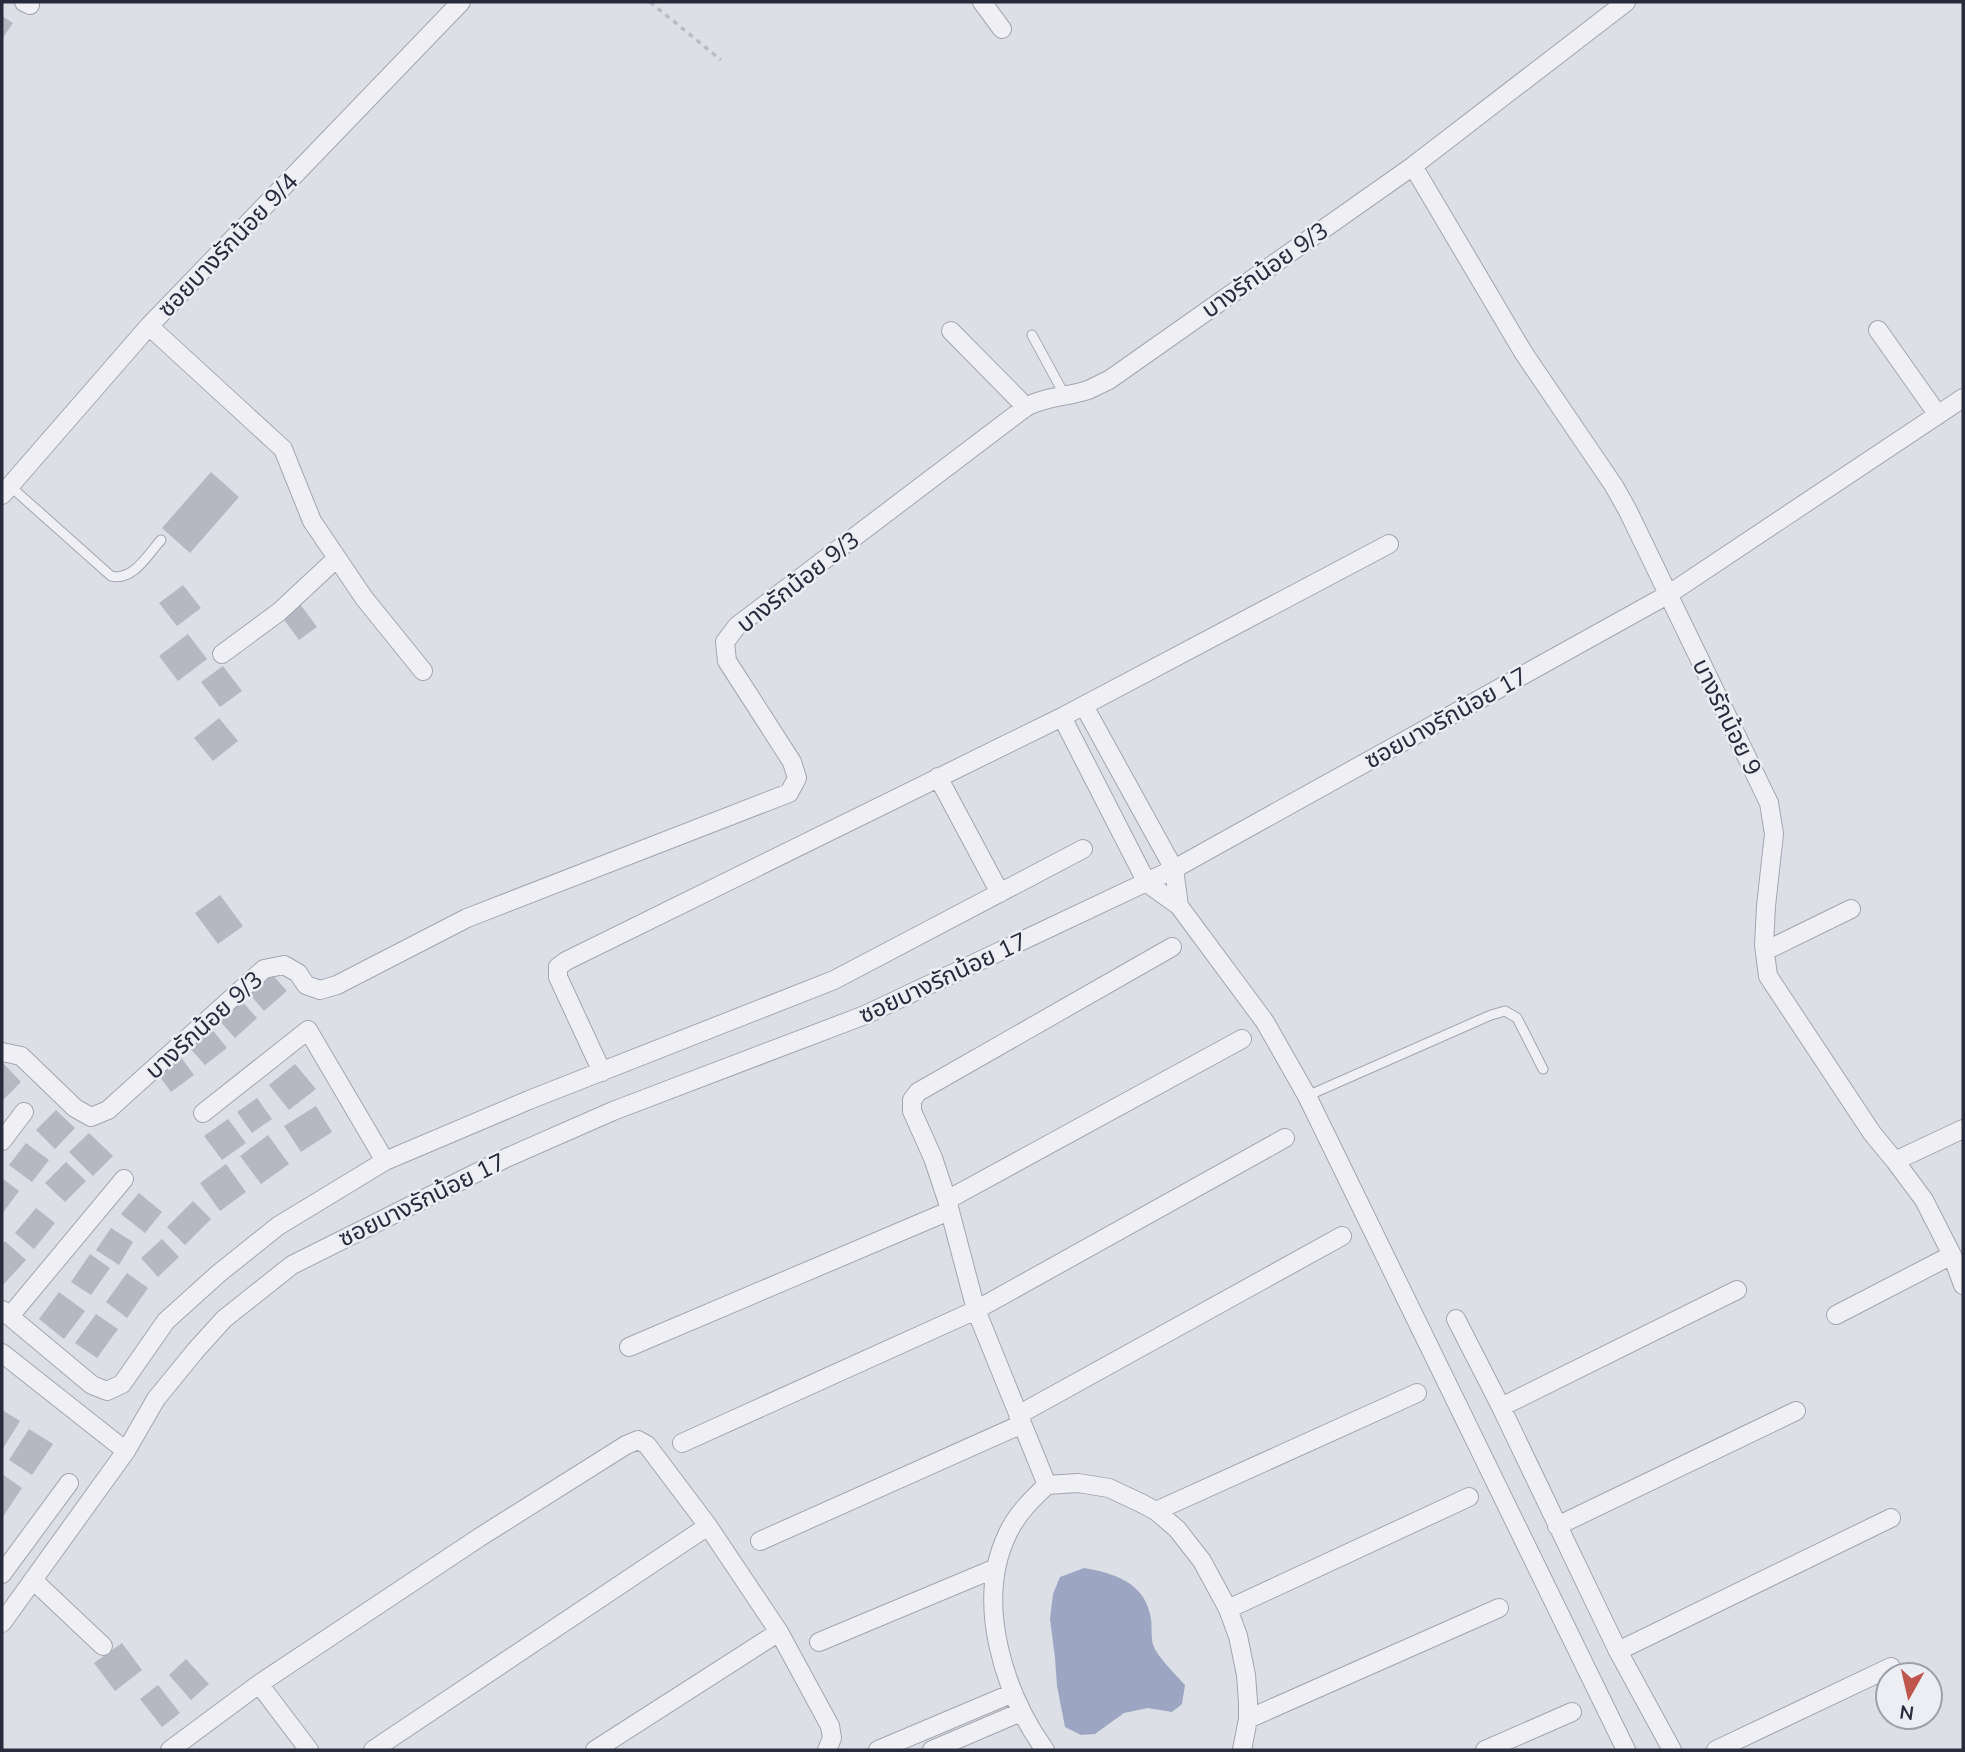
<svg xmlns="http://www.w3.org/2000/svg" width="1965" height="1752" viewBox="0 0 1965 1752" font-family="'Nunito Sans','Noto Sans Thai',sans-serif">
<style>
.water{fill:#9ca6c2}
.building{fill:#b5b7c2}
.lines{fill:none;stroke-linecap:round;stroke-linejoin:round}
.service-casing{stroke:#a3a5af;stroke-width:11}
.minor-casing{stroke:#a3a5af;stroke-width:20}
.path{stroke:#bcbdc4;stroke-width:3.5;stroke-dasharray:5 5;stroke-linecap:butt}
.service{stroke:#f0f0f4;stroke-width:9}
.minor{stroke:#f0f0f4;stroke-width:18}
.labels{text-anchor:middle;stroke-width:5;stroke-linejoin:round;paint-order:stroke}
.street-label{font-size:24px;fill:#282b3b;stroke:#edeef3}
</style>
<rect width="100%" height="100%" fill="#dddfe6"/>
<!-- water -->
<path class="water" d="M1084,1568C1113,1573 1143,1582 1150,1614C1153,1624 1150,1638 1154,1647C1158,1657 1177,1676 1185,1685L1182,1704L1172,1712L1148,1708L1124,1713L1095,1734L1081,1735L1065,1727L1057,1686L1055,1658L1050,1619L1053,1594L1060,1577Z"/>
<!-- building -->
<path class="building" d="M2,16L13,23L2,39Z
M211,472L239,497L190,553L162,528Z
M183,585L201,608L177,626L159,603Z
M300,604L317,627L299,640L282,617Z
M188,634L207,659L178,681L159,656Z
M223,666L242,691L220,707L201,682Z
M219,718L238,741L213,761L194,738Z
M220,895L243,926L218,944L195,913Z
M270,972L287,991L264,1011L247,991Z
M239,998L257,1018L235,1038L217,1018Z
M211,1028L227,1048L205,1065L188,1046Z
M180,1056L194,1075L171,1092L157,1073Z
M2,1062L21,1082L2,1101Z
M295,1064L316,1089L289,1110L269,1085Z
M257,1098L272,1119L252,1133L237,1112Z
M316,1106L332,1132L301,1152L284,1126Z
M56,1110L75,1128L55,1149L36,1130Z
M228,1119L246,1143L222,1160L204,1136Z
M89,1133L113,1156L93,1176L69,1152Z
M268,1135L289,1164L261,1184L240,1156Z
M26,1143L49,1160L32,1182L9,1165Z
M66,1162L86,1181L65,1202L45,1183Z
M226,1164L246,1192L220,1211L200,1183Z
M2,1178L19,1191L2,1214Z
M139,1193L162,1212L145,1233L121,1214Z
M193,1201L211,1219L185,1245L167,1227Z
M36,1208L55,1223L34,1249L15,1233Z
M111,1228L133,1242L119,1265L96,1250Z
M162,1239L179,1257L158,1277L141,1258Z
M5,1241L26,1260L2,1286V1245Z
M90,1254L110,1268L91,1295L71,1282Z
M127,1273L148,1288L127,1318L106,1302Z
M59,1292L85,1311L64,1339L39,1319Z
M96,1314L118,1329L97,1358L75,1343Z
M2,1410L20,1421L2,1450Z
M29,1429L53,1444L32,1475L9,1460Z
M2,1474L22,1488L2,1518Z
M122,1643L142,1670L115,1691L94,1663Z
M186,1659L209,1684L191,1700L169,1675Z
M158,1685L180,1713L162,1727L140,1699Z"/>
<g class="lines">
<!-- service casing -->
<g class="service-casing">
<path id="service" d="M1032,335L1064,394
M10,486L111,576C133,582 148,554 161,540
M1307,1096L1491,1015L1505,1011L1517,1018L1543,1069"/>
</g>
<!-- minor casing -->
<g class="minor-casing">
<path id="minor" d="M24,2L30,5
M982,2L1002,29
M1413,166L1523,352L1614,486L1628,511L1769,803L1774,834L1766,906L1764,945L1768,976L1872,1133L1895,1161L1924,1200L1952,1255L1963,1285
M149,326L283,449L312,521L364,598L423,671
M1878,330L1938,415
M951,331L1026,407
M2,495L149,326L461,2
M222,654L279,612L337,558
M1084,706L1174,869L1179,906
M1062,717L1147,883L1179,906L1265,1022L1307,1096L1626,1750
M938,777L1000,893
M1765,951L1851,909
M2,1052L21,1056L75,1108L91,1117L108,1110L264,969L284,965L298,973L306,985L320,990L337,985L467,918L789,793L797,778L792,762L727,661L725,642L737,626L1026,407C1045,396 1068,397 1088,390C1095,387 1102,383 1109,380L1413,166L1626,2
M602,1072L558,977V967L566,961L1062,717L1389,544
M203,1113L308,1030L385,1161
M2,1141L24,1112
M1895,1161L1963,1129
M947,1200L1242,1039
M2,1310L92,1385L107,1391L122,1384L166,1321L218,1274L278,1226L385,1161L529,1100L834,980L1083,849
M1836,1315L1952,1255
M10,1316L124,1179
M1456,1319L1501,1407L1618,1651L1672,1750
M629,1347L949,1211
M2,1353L126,1451
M1501,1407L1737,1290
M1018,1415L1342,1236
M682,1443L976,1310L1285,1138
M1047,1485L976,1310L947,1200L933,1158L912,1111V1100L918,1092L1172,947
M1156,1511L1417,1393
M1557,1526L1796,1411
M760,1541L1022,1424
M2,1574L69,1483
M33,1580L103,1646
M1228,1609L1469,1497
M2,1623L126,1451L156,1399L196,1350L224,1319L292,1265L506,1158L613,1111L865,1015L1174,869L1669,594L1963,398
M819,1642L996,1568
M1618,1651L1891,1518
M259,1684L309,1750
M1248,1719L1499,1608
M170,1750L259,1684L480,1537L626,1445L638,1440L647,1445L708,1526L779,1632L830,1726L832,1738L827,1750
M373,1750L708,1526
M595,1750L779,1632
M878,1750L1013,1693
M932,1750L1021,1712
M1045,1750C1004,1693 975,1603 1007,1535C1016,1515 1031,1500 1047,1485L1078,1483L1109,1488L1141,1503L1156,1511L1177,1529L1202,1561L1228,1609L1238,1636L1246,1675L1248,1702V1719L1242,1750
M1485,1750L1572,1712
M1716,1750L1891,1667"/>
</g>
<!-- path -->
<path class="path" d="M650,2L721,60"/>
<!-- service -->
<use href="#service" class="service"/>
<!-- minor -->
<use href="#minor" class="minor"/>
</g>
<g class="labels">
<!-- street labels -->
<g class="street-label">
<text transform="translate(228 245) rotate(-46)" y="8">ซอยบางรักน้อย 9/4</text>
<text transform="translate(1265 270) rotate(-35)" y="8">บางรักน้อย 9/3</text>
<text transform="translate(798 582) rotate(-38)" y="8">บางรักน้อย 9/3</text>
<text transform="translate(1727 717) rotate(64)" y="8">บางรักน้อย 9</text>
<text transform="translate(1446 718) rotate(-29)" y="8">ซอยบางรักน้อย 17</text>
<text transform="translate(943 978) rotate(-25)" y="8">ซอยบางรักน้อย 17</text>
<text transform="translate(204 1025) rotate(-42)" y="8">บางรักน้อย 9/3</text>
<text transform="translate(422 1200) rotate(-26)" y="8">ซอยบางรักน้อย 17</text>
</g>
</g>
<!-- border -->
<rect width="1965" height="1752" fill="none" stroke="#282b3b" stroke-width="7"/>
<!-- north arrow -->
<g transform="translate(1909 1696) rotate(188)"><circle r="33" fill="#edeef3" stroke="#9ea0a9" stroke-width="2"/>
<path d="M0-5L12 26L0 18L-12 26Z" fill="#bf564e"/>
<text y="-10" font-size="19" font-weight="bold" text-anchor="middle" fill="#282b3b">N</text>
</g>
</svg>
